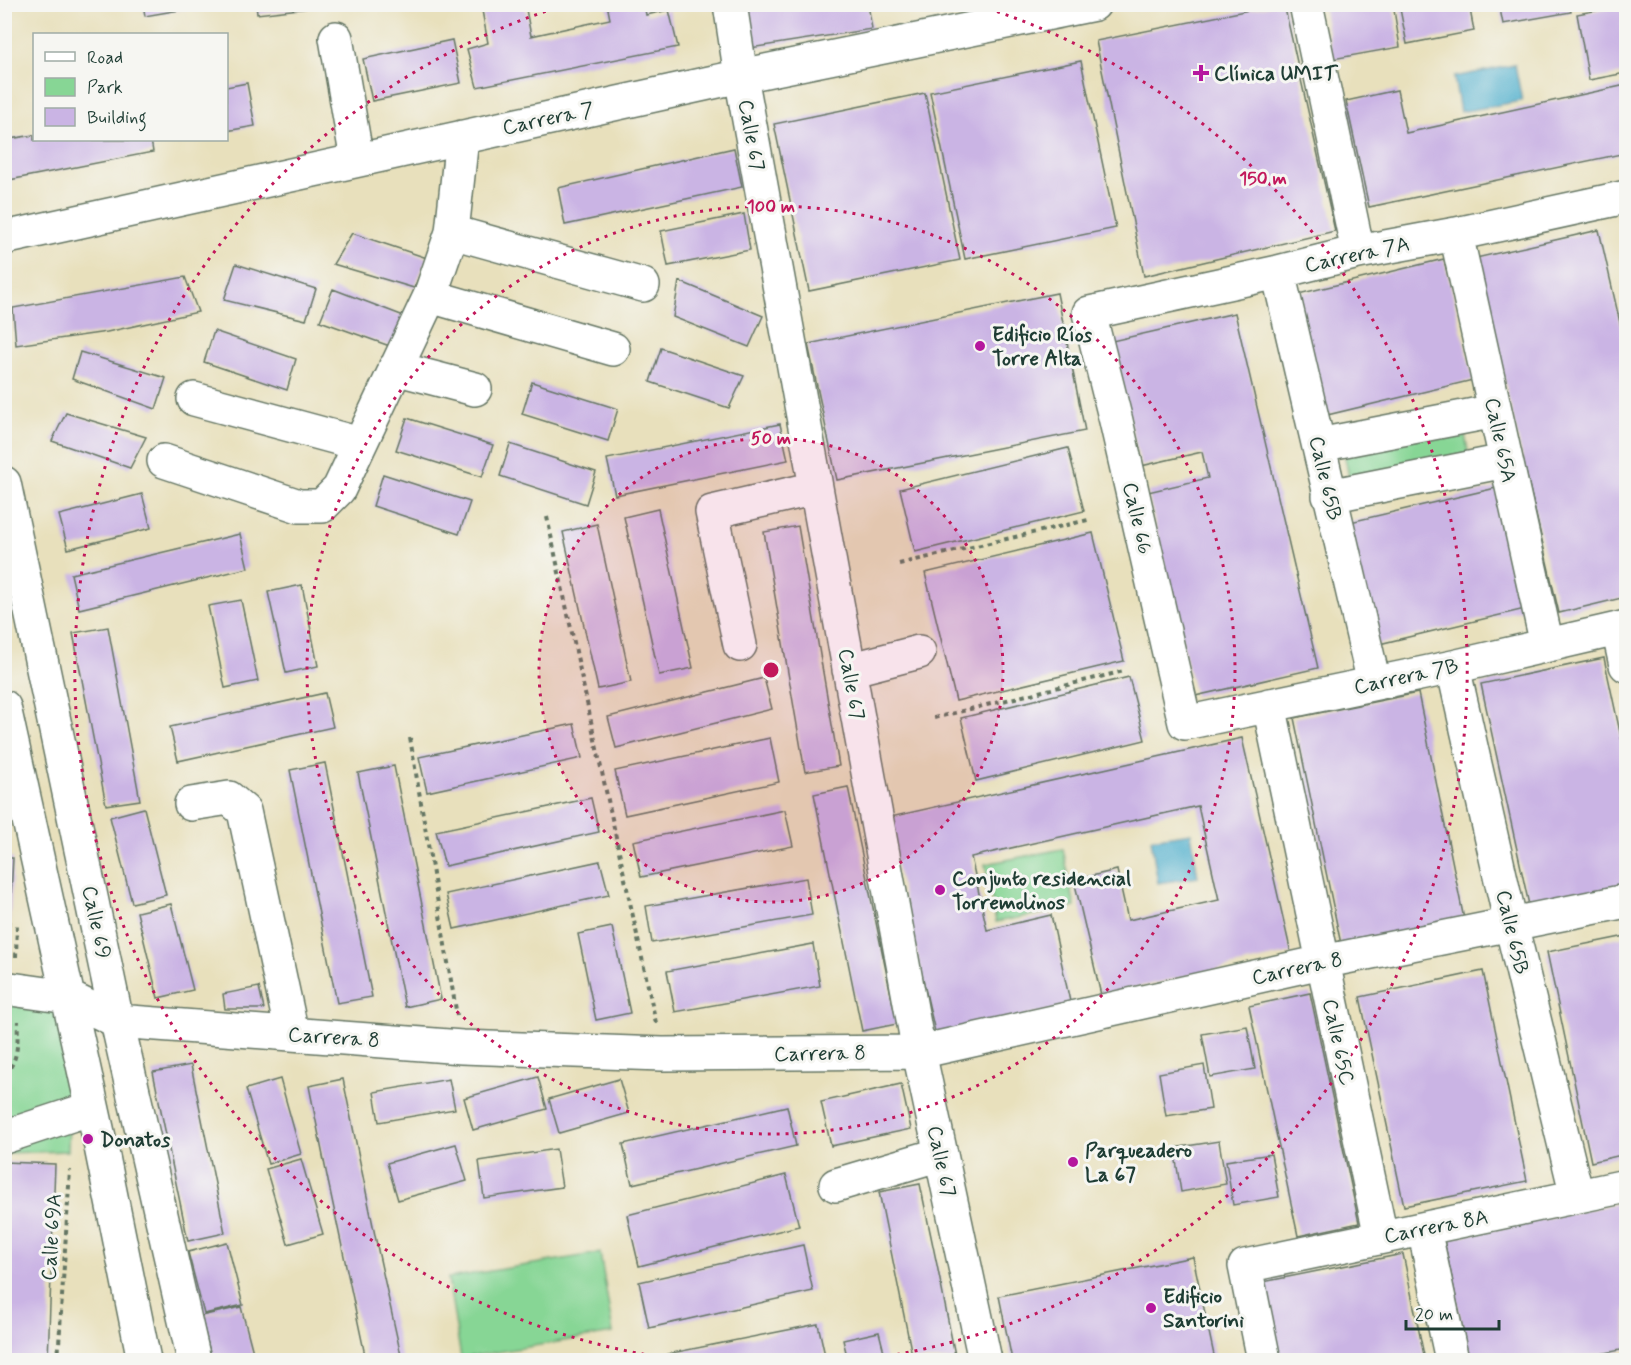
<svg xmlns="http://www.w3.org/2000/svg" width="1631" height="1365" viewBox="0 0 1631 1365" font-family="Mynerve,sans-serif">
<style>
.green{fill:#87d695;stroke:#538a64;stroke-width:1.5}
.water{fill:#4daecc;stroke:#367680;stroke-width:1.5}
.building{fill:#cab4e4}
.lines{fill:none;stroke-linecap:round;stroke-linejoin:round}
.minor-casing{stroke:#657664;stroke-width:36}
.path{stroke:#657664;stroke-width:4;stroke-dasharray:4.5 4.5;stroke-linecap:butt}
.minor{stroke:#fff;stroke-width:33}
.ring{fill:none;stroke:#c2185b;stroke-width:3;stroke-dasharray:3 6}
.poi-dot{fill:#b5179e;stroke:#f6f6f2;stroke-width:2}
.labels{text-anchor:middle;stroke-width:6;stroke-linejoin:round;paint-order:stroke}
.poi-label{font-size:21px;font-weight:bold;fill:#1f3d34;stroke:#f6f6f2;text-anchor:start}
.street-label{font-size:21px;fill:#1f3d34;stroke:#f6f6f2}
.centre{fill:#c2185b;stroke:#f6f6f2;stroke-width:3}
.ring-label{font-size:18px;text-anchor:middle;font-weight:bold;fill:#c2185b;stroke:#f6f6f2;stroke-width:6;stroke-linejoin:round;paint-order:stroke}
</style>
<rect width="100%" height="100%" fill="#f6f6f2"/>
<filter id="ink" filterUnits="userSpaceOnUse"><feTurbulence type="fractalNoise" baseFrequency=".0167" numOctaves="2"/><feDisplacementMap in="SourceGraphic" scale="12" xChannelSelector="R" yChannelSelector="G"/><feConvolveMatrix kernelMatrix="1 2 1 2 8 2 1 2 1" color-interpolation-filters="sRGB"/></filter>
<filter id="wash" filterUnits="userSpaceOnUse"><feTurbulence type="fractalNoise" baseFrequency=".008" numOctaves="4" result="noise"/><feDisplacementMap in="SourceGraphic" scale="24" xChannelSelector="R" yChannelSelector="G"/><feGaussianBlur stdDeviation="1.35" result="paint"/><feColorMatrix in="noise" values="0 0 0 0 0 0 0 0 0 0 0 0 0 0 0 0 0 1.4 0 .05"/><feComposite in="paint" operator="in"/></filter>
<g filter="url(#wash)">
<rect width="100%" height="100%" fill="#e8e0bc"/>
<!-- green -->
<path class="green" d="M1462,418L1471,468L1352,492L1342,442Z
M1063,849L1075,907L996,922L985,864Z
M5,1004L61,1006L83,1102L69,1120L68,1151L5,1153Z
M600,1253L613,1333L461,1358L448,1278Z"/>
<!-- water -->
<path class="water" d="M1515,65L1522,101L1460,112L1454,77Z
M1191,833L1198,877L1158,883L1151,839Z"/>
<g id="blocks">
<!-- building -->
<path class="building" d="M143,4H191V8L145,16Z
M256,4H317V7L257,14Z
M484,4H525L531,36L610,19L607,4H644L646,15L669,10L678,47L477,87L467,49L488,43L481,5Z
M737,4H868L872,29L744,49Z
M1279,4H1284L1335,231L1144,276L1096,41Z
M1323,4H1393L1400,47L1333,59Z
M1399,4H1469L1474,31L1407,44Z
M1499,4H1569L1571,12L1503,24Z
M1626,5V73L1589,80L1577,14Z
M452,40L461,83L372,101L363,59Z
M1081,61L1116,228L965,259L930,92Z
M247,83L255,126L226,131V87Z
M1626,85V153L1369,207L1346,101L1397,90L1406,133Z
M925,93L960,260L809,291L774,124Z
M34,135V140H151L153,152L4,181V140Z
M734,148L742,187L565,225L558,188Z
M744,214L750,250L668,266L661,231Z
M1599,230L1626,349V597L1559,613L1476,258Z
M352,233L427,258L414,288L333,264Z
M1444,259L1473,380L1323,416L1294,295Z
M236,264L316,289L306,320L224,300Z
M185,277L198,312L107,332L16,345L13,308Z
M679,281L763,316L749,347L673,317Z
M333,289L409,318L398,349L320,321Z
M1057,293L1085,431L837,480L808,344Z
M1235,313L1318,668L1195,696L1148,492L1208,478L1202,452L1141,466L1112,341Z
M214,331L296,359L287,390L204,362Z
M661,348L744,376L729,408L650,382Z
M80,352L166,378L156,409L72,379Z
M532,382L618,409L608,441L522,414Z
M66,413L146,437L130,468L52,441Z
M407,418L493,445L482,477L396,450Z
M780,424L788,460L615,495L607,459Z
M510,444L596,472L586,504L500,476Z
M1068,448L1084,511L915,552L900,489Z
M383,474L470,502L459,534L373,506Z
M1496,488L1525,609L1375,645L1346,523Z
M142,494L151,528L68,549L59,515Z
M658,509L693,668L659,675L624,517Z
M597,524L631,682L598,689L563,532Z
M798,526L839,766L805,772L764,532Z
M1093,533L1124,661L956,701L925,573Z
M240,534L248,568L79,609L71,574Z
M302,585L318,666L286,673L268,592Z
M241,600L258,681L225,688L208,606Z
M108,627L140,800L106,805L73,633Z
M1604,658L1626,760V885L1529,905L1481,684Z
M1129,677L1145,740L976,781L961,718Z
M764,678L772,709L616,748L608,717Z
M325,693L333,727L178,761L170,727Z
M1418,693L1465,924L1342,949L1294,718Z
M574,724L582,758L427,792L419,757Z
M770,738L779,782L625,815L615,771Z
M1242,738L1291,953L1101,995L1074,880L1117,870L1128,920L1219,900L1198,806L971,857L987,930L1051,915L1071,1006L936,1036L886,818Z
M325,763L372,997L337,1003L290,770Z
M394,766L441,999L405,1007L358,773Z
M848,787L897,1024L862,1031L814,794Z
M591,798L599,832L445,866L436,831Z
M144,808L166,895L132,903L110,817Z
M785,810L793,846L641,877L633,841Z
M4,858H13L8,951H4Z
M600,861L609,895L454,929L446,894Z
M806,878L812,915L652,943L646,906Z
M171,904L193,990L158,998L137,912Z
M612,927L630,1013L596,1020L578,934Z
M1626,936V1154L1591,1162L1547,952Z
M813,944L820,986L675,1012L667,971Z
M1483,971L1527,1181L1404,1206L1360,997Z
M259,987L264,1009H225L223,994Z
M1310,993L1359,1223L1298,1236L1249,1006Z
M1247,1026L1255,1069L1210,1077L1202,1034Z
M191,1065L225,1233L188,1241L153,1072Z
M1204,1065L1211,1109L1166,1116L1159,1073Z
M538,1077L547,1109L473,1130L464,1098Z
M280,1079L301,1154L268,1164L246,1089Z
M343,1079L379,1255L402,1360H366L327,1176L309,1086Z
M449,1079L455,1109L379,1122L374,1092Z
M619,1079L629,1113L559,1133L549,1099Z
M901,1084L911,1129L831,1146L821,1102Z
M787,1106L796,1146L632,1184L623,1144Z
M1219,1141L1226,1184L1181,1192L1174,1148Z
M456,1144L467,1181L398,1200L387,1163Z
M556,1149L562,1187L484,1198L479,1161Z
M1271,1154L1279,1197L1233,1205L1226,1161Z
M301,1159L323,1234L288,1244L266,1169Z
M4,1162L55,1164L48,1360H4Z
M786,1175L799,1226L639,1266L627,1215Z
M920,1184L937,1265L956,1360H913L879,1192Z
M1626,1202V1349L1570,1360H1469L1444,1240Z
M227,1242L243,1305L204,1314L188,1252Z
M803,1245L813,1291L649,1328L639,1282Z
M1403,1254L1425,1360H1279L1263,1282Z
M1193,1257L1215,1360H1012L999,1296Z
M241,1307L255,1360H212L201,1316Z
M818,1324L826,1360H669L667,1354Z
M879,1332L886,1360H848L843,1340Z"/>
</g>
</g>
<g filter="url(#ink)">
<use href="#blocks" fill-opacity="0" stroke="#657664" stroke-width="1.5"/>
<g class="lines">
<!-- minor casing -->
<g class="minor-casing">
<path id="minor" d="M730,4L741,76L919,1052L985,1360
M1306,4L1358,252
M336,38L357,160
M1626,199V197L1456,234L1358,252L1278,272L1089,313L1116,421L1185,723L1453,667L1626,627
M452,232L643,285
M1456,234L1547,645
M4,238L741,76L1094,4
M1278,272L1374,683
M430,296L613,349
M395,368L475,389
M194,399L360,444
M1319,445L1495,411
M164,461L299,506H322L339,489L430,296L452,232L462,137
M4,483L117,1021L194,1360
M1329,496L1505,461
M1618,629L1626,665
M740,645L712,512L816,488
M1453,667L1511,924L1577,1196
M849,670L919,652
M1269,705L1381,1237
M4,707L100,1142L144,1360
M191,804L229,798L244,811L292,1034
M4,988L68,997L117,1021L462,1047L662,1054L919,1052L1322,962L1626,901
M4,1137L92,1108
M836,1185L941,1154
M1424,1229L1452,1360
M1264,1360L1245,1266L1626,1186"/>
</g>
<!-- path -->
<path class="path" d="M547,517L656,1023
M899,564L1088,520
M934,718L1124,671
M410,738L457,1016
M16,957L17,923
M4,1074C20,1061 17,1040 18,1021
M58,1360L70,1170"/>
<!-- minor -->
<use href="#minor" class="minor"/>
</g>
</g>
<!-- distance rings -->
<circle cx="771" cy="670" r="232" fill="#c2185b" fill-opacity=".12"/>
<g class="ring">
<circle cx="771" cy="670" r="232"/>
<circle cx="771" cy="670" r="464"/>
<path d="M680 1360A696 696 0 0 1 562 6M980 6A696 696 0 0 1 862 1360"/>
</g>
<!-- markers -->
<g class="poi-dot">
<path d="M1198 64h6v6h6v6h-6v6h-6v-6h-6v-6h6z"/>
<circle cx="980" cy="346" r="6"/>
<circle cx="940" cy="890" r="6"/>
<circle cx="88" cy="1139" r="6"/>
<circle cx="1073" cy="1162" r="6"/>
<circle cx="1151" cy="1308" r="6"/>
</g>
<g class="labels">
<!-- poi labels -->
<g class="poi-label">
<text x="1214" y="80">Clínica UMIT</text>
<text x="992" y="341">Edificio Ríos<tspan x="992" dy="24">Torre Alta</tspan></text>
<text x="952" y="885">Conjunto residencial<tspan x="952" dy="24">Torremolinos</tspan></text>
<text x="100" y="1146">Donatos</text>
<text x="1085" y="1157">Parqueadero<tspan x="1085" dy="24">La 67</tspan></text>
<text x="1163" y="1303">Edificio<tspan x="1163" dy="24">Santorini</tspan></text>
</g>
<!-- street labels -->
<g class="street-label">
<text transform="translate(548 118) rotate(-12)" y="7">Carrera 7</text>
<text transform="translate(752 135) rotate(80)" y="7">Calle 67</text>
<text transform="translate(1357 254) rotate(-12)" y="7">Carrera 7A</text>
<text transform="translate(1501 440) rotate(78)" y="7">Calle 65A</text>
<text transform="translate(1326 478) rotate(77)" y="7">Calle 65B</text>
<text transform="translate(1138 518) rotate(77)" y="7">Calle 66</text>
<text transform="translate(1406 676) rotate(-12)" y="7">Carrera 7B</text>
<text transform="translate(852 684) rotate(80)" y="7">Calle 67</text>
<text transform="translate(97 922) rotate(78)" y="7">Calle 69</text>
<text transform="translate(1513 932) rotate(77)" y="7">Calle 65B</text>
<text transform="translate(1297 968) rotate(-12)" y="7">Carrera 8</text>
<text transform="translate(334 1037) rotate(4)" y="7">Carrera 8</text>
<text transform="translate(1339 1042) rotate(78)" y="7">Calle 65C</text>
<text transform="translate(820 1053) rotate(-1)" y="7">Carrera 8</text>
<text transform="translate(942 1161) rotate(78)" y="7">Calle 67</text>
<text transform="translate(1436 1226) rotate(-11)" y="7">Carrera 8A</text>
<text transform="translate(51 1237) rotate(-86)" y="7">Calle 69A</text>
</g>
</g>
<circle cx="771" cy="670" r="9" class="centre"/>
<g class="ring-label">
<text x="1263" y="184">150 m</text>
<text x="771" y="212">100 m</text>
<text x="771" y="444">50 m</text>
</g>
<!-- margin -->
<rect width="1631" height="1365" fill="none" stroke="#f6f6f2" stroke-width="24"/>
<!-- legend -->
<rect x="33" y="33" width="195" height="108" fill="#f6f6f2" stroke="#a0aca6" stroke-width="1.5"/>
<rect x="45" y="52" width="30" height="9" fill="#ffffff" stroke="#a0aca6" stroke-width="1.5"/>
<text x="87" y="63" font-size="18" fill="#1f3d34">Road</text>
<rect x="45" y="78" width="30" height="18" fill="#87d695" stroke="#a0aca6" stroke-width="1.5"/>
<text x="87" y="93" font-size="18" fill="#1f3d34">Park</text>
<rect x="45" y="108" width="30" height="18" fill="#cab4e4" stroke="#a0aca6" stroke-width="1.5"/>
<text x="87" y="123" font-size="18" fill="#1f3d34">Building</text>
<!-- scale -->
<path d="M1406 1320v9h93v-9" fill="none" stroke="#1f3d34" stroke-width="3"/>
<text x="1415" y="1320" font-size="18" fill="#1f3d34" stroke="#f6f6f2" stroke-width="4.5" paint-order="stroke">20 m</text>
</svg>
